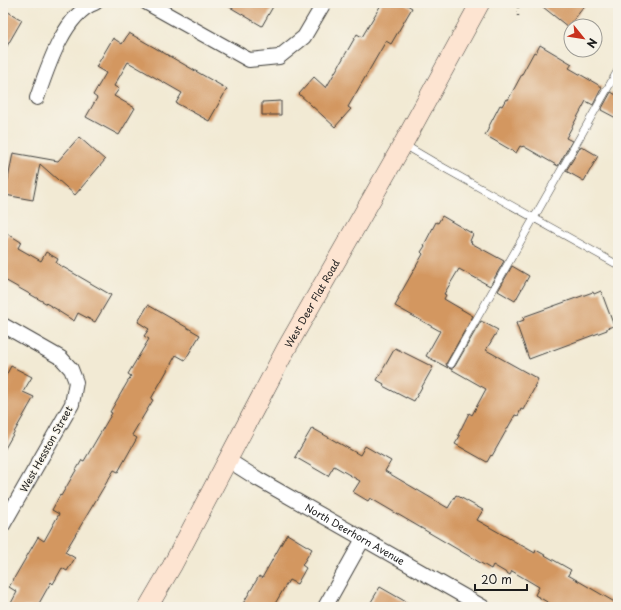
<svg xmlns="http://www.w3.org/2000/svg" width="621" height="610" viewBox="0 0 621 610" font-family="'Playpen Sans',sans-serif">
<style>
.building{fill:#d39761}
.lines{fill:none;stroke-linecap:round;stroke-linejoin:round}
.service-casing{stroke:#3c3b38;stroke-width:8}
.minor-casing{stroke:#3c3b38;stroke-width:16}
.secondary-casing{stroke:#3c3b38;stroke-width:20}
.path{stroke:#3c3b38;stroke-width:2.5;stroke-dasharray:1 3;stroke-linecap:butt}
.service{stroke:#fff;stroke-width:7}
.minor{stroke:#fff;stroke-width:14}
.secondary{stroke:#fde4d1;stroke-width:19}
.labels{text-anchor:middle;stroke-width:3;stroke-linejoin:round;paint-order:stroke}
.street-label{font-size:10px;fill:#1c1c1c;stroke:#f7f3e8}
</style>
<rect width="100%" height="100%" fill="#f7f3e8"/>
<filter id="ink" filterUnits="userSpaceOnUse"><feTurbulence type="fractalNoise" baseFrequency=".025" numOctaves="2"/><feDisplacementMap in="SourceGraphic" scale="8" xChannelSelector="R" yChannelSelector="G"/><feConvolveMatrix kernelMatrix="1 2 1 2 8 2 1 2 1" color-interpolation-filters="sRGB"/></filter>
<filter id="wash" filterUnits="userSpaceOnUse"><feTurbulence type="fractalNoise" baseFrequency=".012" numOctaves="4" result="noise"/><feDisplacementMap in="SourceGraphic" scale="16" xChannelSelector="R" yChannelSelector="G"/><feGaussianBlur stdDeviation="0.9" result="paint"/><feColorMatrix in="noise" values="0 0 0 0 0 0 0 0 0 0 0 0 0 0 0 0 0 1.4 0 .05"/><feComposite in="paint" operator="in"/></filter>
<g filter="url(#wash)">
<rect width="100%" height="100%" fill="#f2ead4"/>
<g id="blocks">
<!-- building -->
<path class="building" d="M223,3H275L262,26Z
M382,3H404L412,8L391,44L386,41L348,107L351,109L335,127L299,94L314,77L326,88L357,34L362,37Z
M538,3H587L568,27Z
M3,9L22,20L3,53Z
M129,33L227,89L209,121L176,103L182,93L128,62L114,86L119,89L114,96L135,108L119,135L86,117L97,98L93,95L106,73L96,67L113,38L122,44Z
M540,45L572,64L569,68L602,87L593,105L586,101L566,138L572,141L558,166L523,146L522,147L520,146L516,153L485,135L489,128H488L500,105L502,106L506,99L508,100L534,52L536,53Z
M611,92L618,96V119L601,110Z
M281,101V115H262V102Z
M79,137L105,160L75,195L40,164L33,200L5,195L13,153L58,161Z
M581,146L598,156L584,181L566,171Z
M442,216L473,234L470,241L472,242L471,243L504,261L490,286L459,269L444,294L446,295L444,299L473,316L447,362L446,364L448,368L426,356L440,331L395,306L399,299L398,298L423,254L421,252L425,246L424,245L436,222L438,223Z
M8,234L21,242L18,248L41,261L46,252L58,259L56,263L111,295L95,322L78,313L74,321L58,311V310L3,279V240H4Z
M512,266L529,276L515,301L498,291Z
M601,291L614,326L607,328V330L529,359L516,323L524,320L523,317L593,292L594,294Z
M148,305L200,335L185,360L176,355L151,399L153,400L132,435L137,438L118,472L114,470L65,552L75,558L67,571L62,568L53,584L51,582L37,607H9L17,592L9,587L38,537L44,541L59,514L52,510L60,495L61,496L82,460L84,461L112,413L110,412L131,376L128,374L149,339L144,336L149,329L138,322Z
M481,321L498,330L486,350L538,379L534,387H535L523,410L521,409L518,416L515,415L492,456L491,455L487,462L455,444L460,436L458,435L469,413L472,415L486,389L449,368H453L455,366Z
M395,348L433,367L414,401L406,397V398L383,386L384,384L377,380Z
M11,366L32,377L23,392L34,397L3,452V381Z
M312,428L360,455L365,446L391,461L385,471L448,508L456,495L483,510L477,520L535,553L536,550L571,570L568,575L618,604V607H556L535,595L539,587L512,571L510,575L493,565L491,569L370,498L368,501L353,492L360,481L334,466L328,476L295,457Z
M287,534L312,549L302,565L306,568L297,584L289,580L273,607H241L259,576L262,578Z
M380,587L415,607H368Z"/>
</g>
</g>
<g filter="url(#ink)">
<use href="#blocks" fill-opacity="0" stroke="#3c3b38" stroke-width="1"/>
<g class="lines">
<!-- service casing -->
<g class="service-casing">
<path id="service" d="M403,144L437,164L618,265
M451,364L618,70"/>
</g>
<!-- minor casing -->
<g class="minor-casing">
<g id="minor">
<path d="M147,3L249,60L279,57L304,37L324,3"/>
<path d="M37,98C47,69 64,14 95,3"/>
<path d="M3,325L61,358L71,369L76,382L72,404L3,525"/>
<path id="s1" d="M228,460L258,479L483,607"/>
<path d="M325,607L363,539"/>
</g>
</g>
<!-- secondary casing -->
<g class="secondary-casing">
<g id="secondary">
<path id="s2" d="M148,607L172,566L286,349L403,144L480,3"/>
</g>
</g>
<!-- path -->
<path class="path" d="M518,3V17"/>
<!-- service -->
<use href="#service" class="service"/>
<!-- minor -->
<use href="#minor" class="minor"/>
<!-- secondary -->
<use href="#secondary" class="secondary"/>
</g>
</g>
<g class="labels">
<!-- street labels -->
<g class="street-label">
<text dy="4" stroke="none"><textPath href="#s2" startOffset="345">West Deer Flat Road</textPath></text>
<text transform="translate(46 449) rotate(-61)" y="4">West Hesston Street</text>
<text dy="4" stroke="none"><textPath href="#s1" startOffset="147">North Deerhorn Avenue</textPath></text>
</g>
</g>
<!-- margin -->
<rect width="621" height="610" fill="none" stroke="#f7f3e8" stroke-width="16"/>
<!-- north arrow -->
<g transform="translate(583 38) rotate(120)"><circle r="19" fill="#f7f3e8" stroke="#9f9d96"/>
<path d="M0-3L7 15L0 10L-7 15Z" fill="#c8321e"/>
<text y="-6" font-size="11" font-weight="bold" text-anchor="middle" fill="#1c1c1c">N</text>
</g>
<!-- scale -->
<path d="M475 584v6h52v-6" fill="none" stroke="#1c1c1c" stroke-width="2"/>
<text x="481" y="584" font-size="12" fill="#1c1c1c" stroke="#f7f3e8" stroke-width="3" paint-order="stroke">20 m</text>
</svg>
